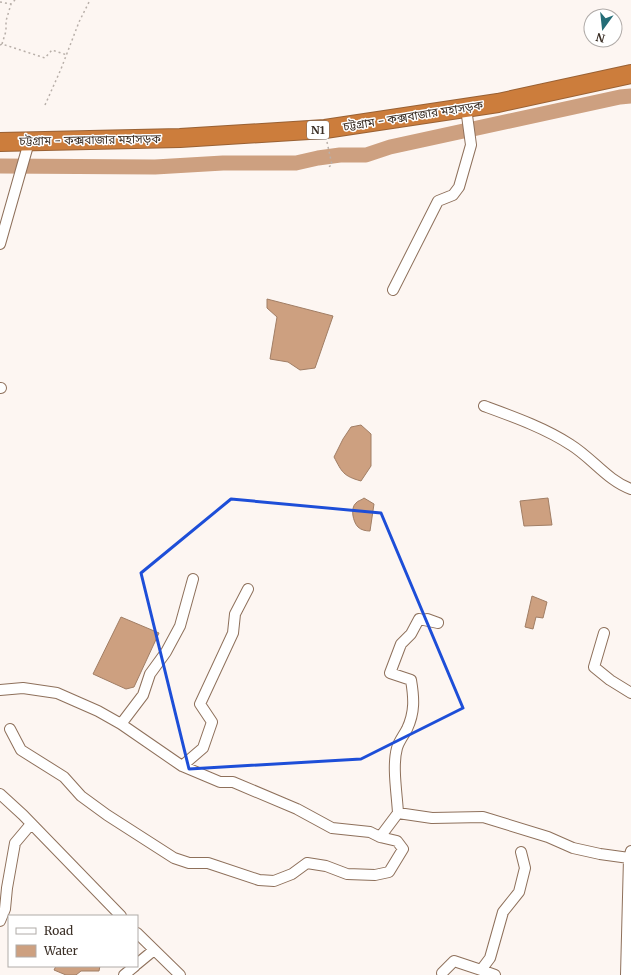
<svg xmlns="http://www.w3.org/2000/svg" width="631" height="975" viewBox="0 0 631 975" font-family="Merriweather,'Noto Sans Bengali',serif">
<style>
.water{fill:#cda080;stroke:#a17e65}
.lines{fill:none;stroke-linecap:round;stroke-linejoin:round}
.river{stroke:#cda080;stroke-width:15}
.street-casing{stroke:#8e705b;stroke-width:12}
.highway-casing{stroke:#996134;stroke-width:20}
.path{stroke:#b8afa9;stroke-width:1.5;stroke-dasharray:2 3;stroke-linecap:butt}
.street{stroke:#fff;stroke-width:10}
.highway{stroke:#cc7d3c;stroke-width:18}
.marked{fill:none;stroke:#1d4ed8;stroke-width:3;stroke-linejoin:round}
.labels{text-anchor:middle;stroke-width:3;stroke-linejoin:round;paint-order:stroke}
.shield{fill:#fff;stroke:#756d66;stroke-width:1}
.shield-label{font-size:11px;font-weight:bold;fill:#3a2e25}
.street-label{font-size:12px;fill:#3a2e25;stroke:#fff}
</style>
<rect width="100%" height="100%" fill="#fdf6f2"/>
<!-- water -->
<path class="water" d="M267,299L333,316L315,368L300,370L288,362L270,359L277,317L267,308Z
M361,425L371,434V466L361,481C343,476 342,472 334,457L343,439L351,427Z
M364,498L374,504L370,531C366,531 361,530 358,527C353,522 350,508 356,503C357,501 362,500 364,498Z
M548,498L552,525L524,526L520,501Z
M532,596L547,602L543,618L536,617L533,629L525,627Z
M121,617L159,633L134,687L126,689L93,674Z
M56,966H100L99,971H81L76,975H66L54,970Z"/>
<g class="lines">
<!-- river -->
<path class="river" d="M0,166L155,167L223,163H296L318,158L340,155H366L390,147L620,97L631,96"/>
<!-- street casing -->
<g class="street-casing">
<path id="street" d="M0,244L29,142
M393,290L438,201L453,195L459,187L471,145L466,108
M0,388H1
M484,406C514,417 545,428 571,445C592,458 608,481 631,489
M604,633L594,667L610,680L631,693
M0,690L23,688L57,693L98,711L121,724L182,766L220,782H233L297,809L332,828L370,832L380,837L398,813L432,818L483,817L548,837L573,848L600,854L629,858
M121,724L143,695L150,674L166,652L180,626L193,579
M10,729L21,750L64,777L81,796L107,815L174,858L189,863H208L259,880L274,881L292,874L307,863L326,866L347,874L375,875L389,872L403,849L397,841L380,837
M182,766L203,748L212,722L200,704L233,633L235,614L248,589
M0,794L23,815L121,916
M398,813C397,794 392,766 397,748C399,741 404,735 407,729C415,712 414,698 411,680L390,673L401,644L411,634L419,619L438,623L427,619
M0,921L5,909L7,888L15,843L31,824
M137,933L180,975
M137,964L154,950
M481,970L495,975
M442,973L454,961L481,970L490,958L503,912L519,892L525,868L521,852
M124,975L135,966
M626,975L629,858L631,851"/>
</g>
<!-- highway casing -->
<g class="highway-casing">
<path id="highway" d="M0,142L180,138L325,129L498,103L631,74"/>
</g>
<!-- path -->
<path class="path" d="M0,2L11,4L15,0
M2,44L6,31V21L11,4
M0,45L2,44L45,58L52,50L67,55
M45,105L61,69L79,22L90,0
M327,142L332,165L328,167"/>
<!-- street -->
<use href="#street" class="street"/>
<!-- highway -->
<use href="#highway" class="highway"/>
</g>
<!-- marked area -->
<path class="marked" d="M231,499L381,513L463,708L361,759L189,769L141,573Z"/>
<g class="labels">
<!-- shield labels -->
<rect class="shield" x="307" y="121" width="22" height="18" rx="3"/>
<g class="shield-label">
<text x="318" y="134">N1</text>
</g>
<!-- street labels -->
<g class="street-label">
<text transform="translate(413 116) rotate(-9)" y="4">চট্টগ্রাম - কক্সবাজার মহাসড়ক</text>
<text transform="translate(90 140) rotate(-1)" y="4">চট্টগ্রাম - কক্সবাজার মহাসড়ক</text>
</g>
</g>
<!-- legend -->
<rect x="8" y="915" width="130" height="52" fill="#ffffff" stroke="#b0aba8"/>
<rect x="16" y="928" width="20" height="6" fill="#ffffff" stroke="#b0aba8"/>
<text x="44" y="935" font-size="12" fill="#3a2e25">Road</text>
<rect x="16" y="945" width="20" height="12" fill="#cda080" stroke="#b0aba8"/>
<text x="44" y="955" font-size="12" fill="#3a2e25">Water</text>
<!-- north arrow -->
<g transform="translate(603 28) rotate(195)"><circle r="19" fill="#ffffff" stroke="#b0aba8"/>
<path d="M0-3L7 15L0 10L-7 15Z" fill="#246d77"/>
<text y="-6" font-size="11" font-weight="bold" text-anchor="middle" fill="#3a2e25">N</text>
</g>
</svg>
